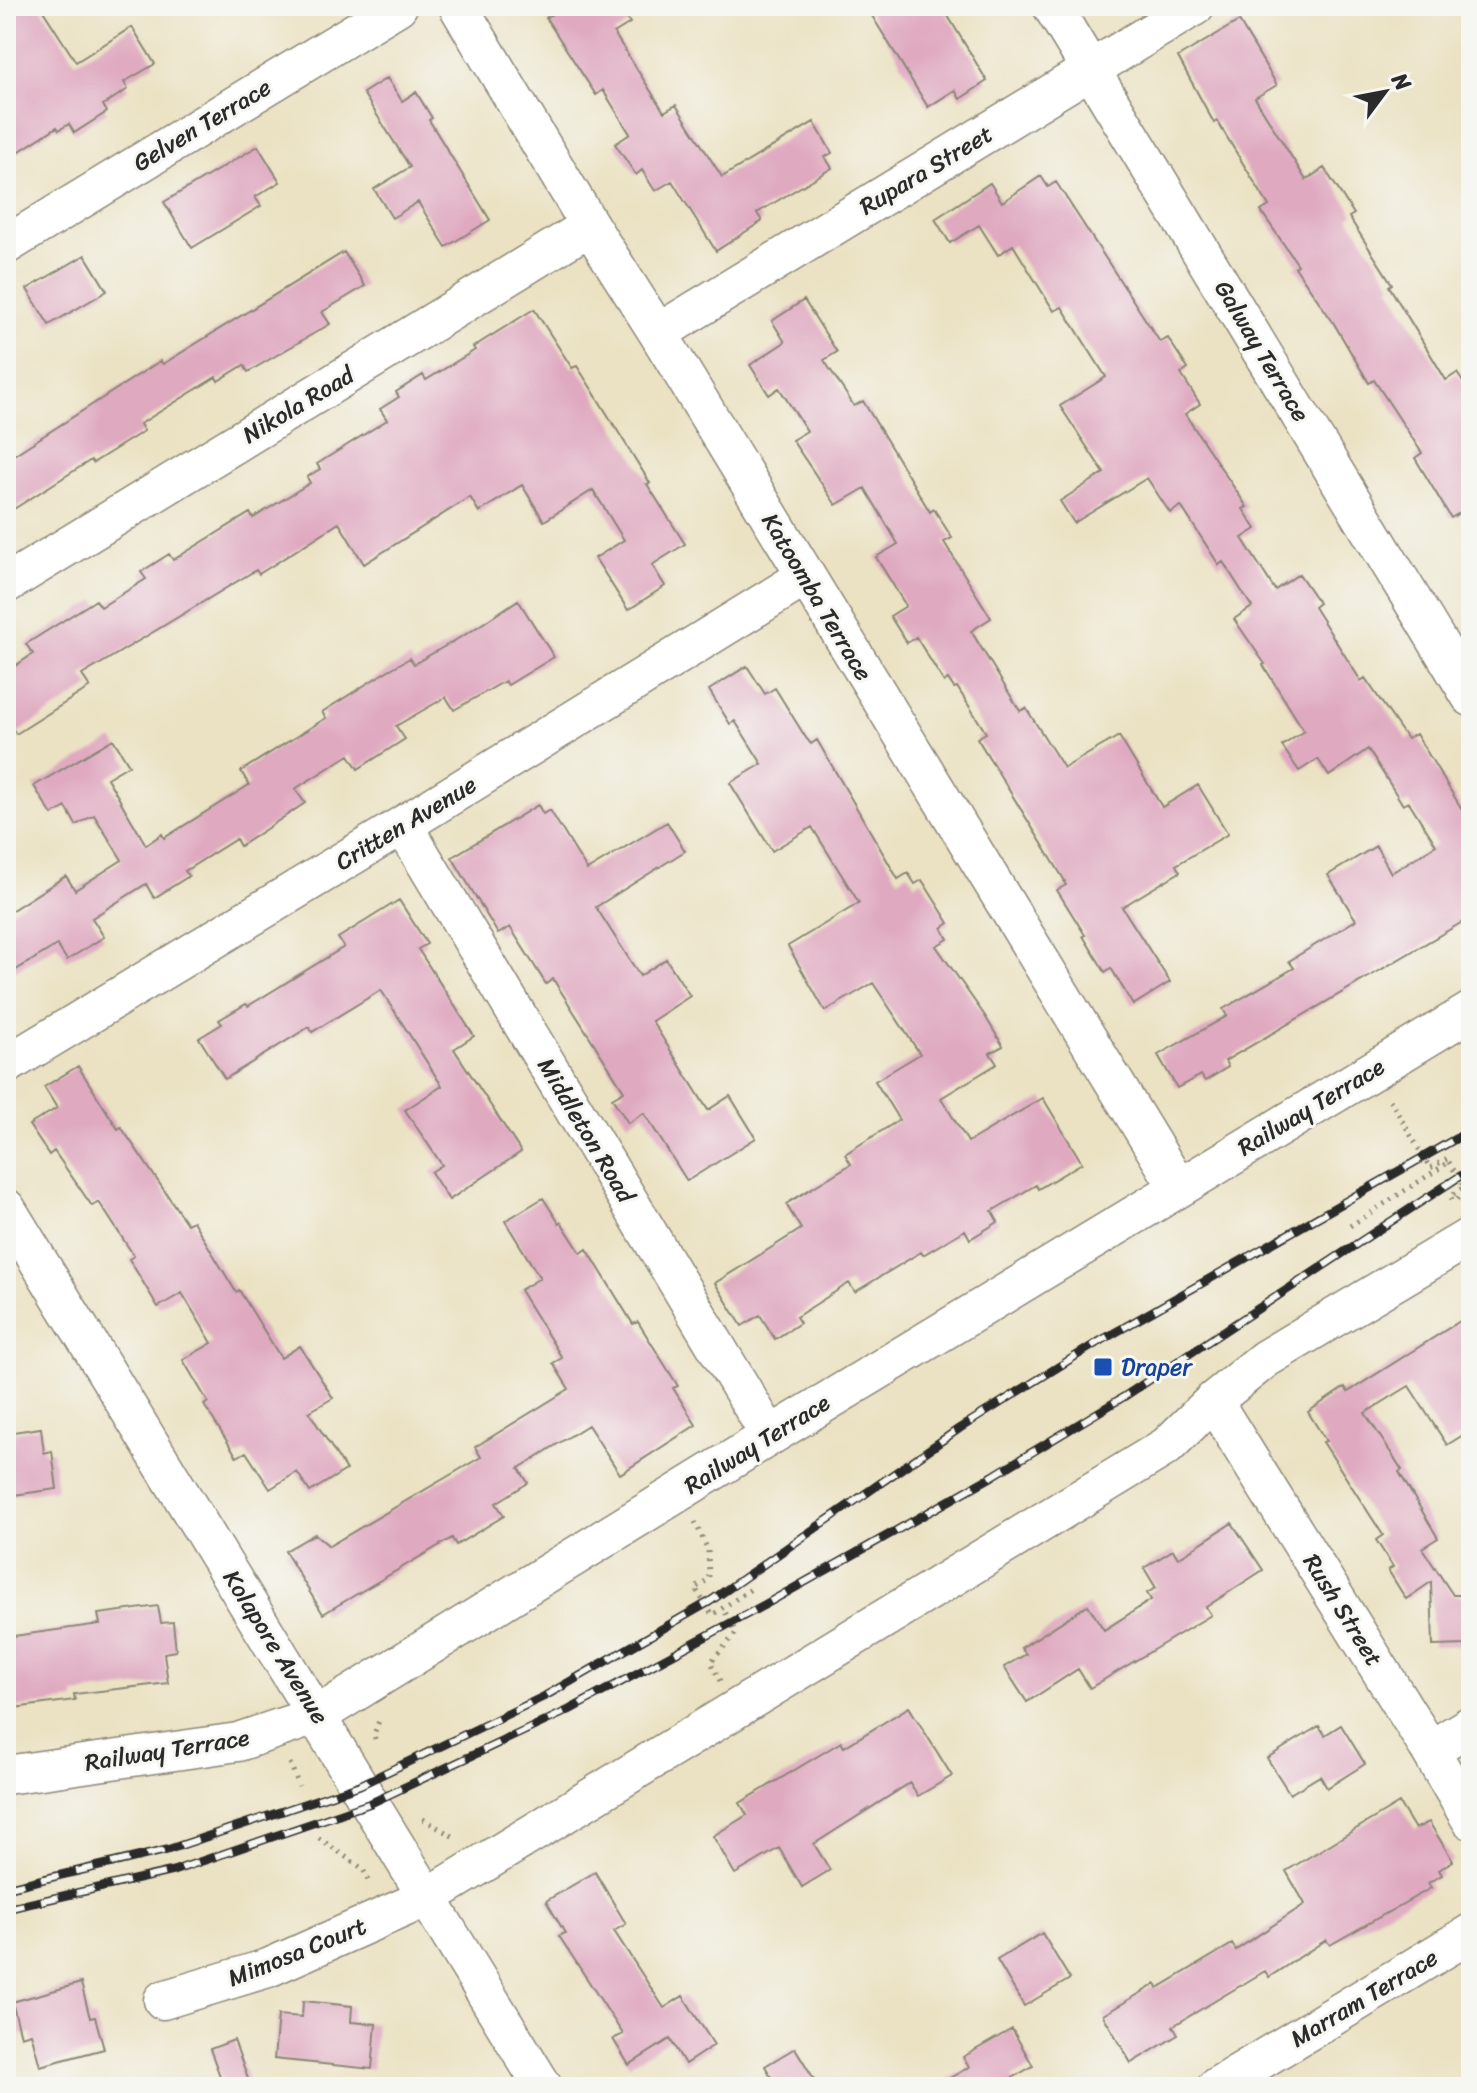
<svg xmlns="http://www.w3.org/2000/svg" width="1477" height="2093" viewBox="0 0 1477 2093" font-family="Sriracha,sans-serif">
<style>
.building{fill:#dfa9c0}
.lines{fill:none;stroke-linecap:round;stroke-linejoin:round}
.street-casing{stroke:#8b8677;stroke-width:41}
.path{stroke:#8b8677;stroke-width:5;stroke-dasharray:2 6;stroke-linecap:butt}
.street{stroke:#fff;stroke-width:38}
.rail-casing{stroke:#2b2b2b;stroke-width:9}
.rail{stroke:#f6f6f2;stroke-width:6;stroke-dasharray:18;stroke-linecap:butt}
.transit-dot{fill:#1a4fb4;stroke:#f6f6f2;stroke-width:3}
.labels{text-anchor:middle;stroke-width:6;stroke-linejoin:round;paint-order:stroke}
.street-label{font-size:24px;fill:#2b2b2b;stroke:#f6f6f2}
.transit-label{font-size:24px;fill:#164399;stroke:#f6f6f2;text-anchor:start}
</style>
<rect width="100%" height="100%" fill="#f6f6f2"/>
<filter id="ink" filterUnits="userSpaceOnUse"><feTurbulence type="fractalNoise" baseFrequency=".0125" numOctaves="2"/><feDisplacementMap in="SourceGraphic" scale="16" xChannelSelector="R" yChannelSelector="G"/><feConvolveMatrix kernelMatrix="1 2 1 2 8 2 1 2 1" color-interpolation-filters="sRGB"/></filter>
<filter id="wash" filterUnits="userSpaceOnUse"><feTurbulence type="fractalNoise" baseFrequency=".006" numOctaves="4" result="noise"/><feDisplacementMap in="SourceGraphic" scale="32" xChannelSelector="R" yChannelSelector="G"/><feGaussianBlur stdDeviation="1.8" result="paint"/><feColorMatrix in="noise" values="0 0 0 0 0 0 0 0 0 0 0 0 0 0 0 0 0 1.4 0 .05"/><feComposite in="paint" operator="in"/></filter>
<g filter="url(#wash)">
<rect width="100%" height="100%" fill="#ebe2c3"/>
<g id="blocks">
<!-- building -->
<path class="building" d="M20,6H40L76,62L132,27L155,64L124,82L128,89L103,105L107,112L74,133L69,124L59,130L57,127L6,160V15Z
M564,6H619L630,23L614,33L664,112L676,105L722,177L814,122L832,153L825,157L832,168L757,213L762,221L716,251L672,181L655,191L642,170L636,175L615,144L630,134L603,90L596,95L546,18Z
M866,6H942L987,81L960,99L955,90L928,107Z
M1239,21L1277,85L1255,98L1306,180L1324,168L1354,214L1349,217L1392,284L1389,286L1446,380L1457,373L1471,394V506L1451,518L1415,458L1422,453L1374,380L1369,383L1333,322L1295,267L1298,265L1261,211L1269,206L1217,121L1214,123L1178,57Z
M387,78L402,101L416,92L432,118L429,120L490,220L446,247L418,202L392,218L374,189L410,167L363,93Z
M258,146L280,182L255,197L261,206L192,248L164,202Z
M1041,176L1048,187L1056,182L1160,342L1168,338L1188,369L1181,374L1200,404L1185,414L1247,507L1243,509L1256,529L1242,538L1275,590L1299,574L1319,603L1314,607L1361,681L1365,678L1407,739L1416,734L1471,824V917L1225,1061L1228,1067L1205,1081L1201,1075L1177,1088L1158,1055L1227,1016L1223,1009L1294,968L1289,961L1356,920L1328,875L1376,846L1391,873L1436,845L1409,802L1403,805L1368,749L1329,776L1318,759L1299,771L1282,746L1304,731L1263,665L1265,664L1234,619L1252,607L1223,562L1219,565L1181,506L1170,513L1147,478L1074,523L1060,501L1104,473L1060,406L1106,377L1062,307L1054,311L1013,245L998,255L979,225L950,243L935,219L990,183L1002,202Z
M344,252L365,286L322,312L330,324L248,372L244,365L218,381L216,377L140,424L144,431L93,463L91,460L6,514V460L160,361L163,364Z
M85,255L107,291L49,325L27,289Z
M804,300L837,352L824,360L854,406L863,401L930,512L934,509L952,538L944,542L991,618L971,631L1020,711L1026,708L1064,768L1119,736L1162,807L1198,785L1228,834L1176,865L1180,872L1122,907L1170,982L1133,1005L1111,968L1105,972L1083,936L1085,935L1057,890L1066,885L1064,882L1065,881L977,738L986,733L957,687L954,688L948,679L944,682L916,637L907,643L890,616L906,606L876,557L898,544L865,488L836,505L792,440L807,431L779,388L769,395L750,365L785,342L772,321Z
M534,309L572,368L577,366L591,388L650,483L647,484L685,544L652,565L665,586L628,610L595,558L624,540L593,490L544,521L522,485L479,512L470,497L364,564L339,523L259,574L256,570L82,675L90,687L16,734L6,719V672L33,654L26,644L96,600L101,607L146,579L141,572L169,554L173,560L250,513L253,518L310,483L307,477L320,469L317,464L387,420L380,409L399,397L396,392L423,375L426,380L475,350L473,347Z
M518,600L554,657L508,685L505,681L454,710L446,697L396,726L405,739L358,769L349,755L295,789L305,803L263,831L240,846L236,839L185,871L189,876L154,898L146,884L92,918L104,937L67,960L57,945L6,976V914L66,876L75,890L122,860L94,815L76,825L66,807L52,815L34,786L113,739L129,765L107,778L146,845L162,834L164,838L249,785L241,771L326,718L322,712L387,671L410,658L414,664L473,630Z
M747,666L765,694L775,688L806,738L811,744L817,740L898,879L908,873L915,884L922,880L949,923L942,928L948,939L936,946L985,1016L1003,1046L990,1053L997,1064L941,1098L968,1142L1043,1098L1082,1163L1038,1189L1036,1185L992,1211L998,1222L970,1239L965,1230L923,1255L921,1252L855,1292L849,1283L796,1317L800,1323L775,1339L760,1315L742,1326L715,1283L801,1229L786,1204L851,1164L845,1154L899,1120L875,1081L920,1054L873,983L825,1011L788,946L859,903L812,827L772,851L730,783L762,764L735,721L730,724L709,690Z
M538,805L543,814L550,810L587,870L667,822L685,851L596,907L640,976L666,959L690,996L652,1021L708,1110L730,1096L756,1138L687,1181L644,1113L628,1123L612,1098L624,1091L553,979L546,984L510,927L498,934L452,857Z
M399,900L427,944L418,949L474,1036L454,1049L521,1152L449,1200L431,1172L442,1165L405,1110L442,1086L381,990L312,1032L309,1027L225,1079L199,1038L222,1024L219,1020L246,1004L248,1006L344,947L338,938Z
M78,1066L118,1129L121,1127L187,1224L193,1221L236,1292L239,1290L281,1358L300,1346L333,1398L309,1412L346,1470L310,1492L297,1472L270,1489L246,1452L237,1457L204,1405L208,1402L183,1360L212,1343L182,1293L158,1307L129,1259L134,1256L99,1202L92,1206L54,1151L49,1155L29,1125L57,1108L44,1087Z
M543,1198L559,1223L561,1222L581,1253L587,1249L633,1324L638,1322L678,1386L673,1388L696,1425L620,1474L588,1425L519,1468L528,1483L496,1503L504,1516L456,1545L452,1538L323,1614L285,1551L315,1534L329,1546L481,1457L475,1447L569,1389L553,1363L562,1358L520,1290L540,1278L505,1221Z
M1471,1314V1430L1447,1445L1409,1386L1365,1413L1402,1470L1399,1472L1438,1538L1422,1548L1453,1595H1471V1637H1468V1645L1433,1646L1431,1582L1406,1599L1388,1570L1393,1567L1376,1540L1383,1535L1323,1442L1326,1441L1308,1412L1345,1387L1348,1392Z
M41,1428L44,1453L52,1451L57,1489L6,1496V1433Z
M1232,1523L1263,1570L1206,1607L1211,1615L1090,1688L1078,1669L1027,1702L1004,1667L1026,1654L1021,1648L1088,1605L1104,1630L1151,1600L1147,1593L1156,1588L1144,1568L1173,1550L1178,1558Z
M158,1606L161,1623L173,1622L176,1651L164,1653L168,1683L74,1694L75,1700L6,1709V1637L100,1624L98,1614Z
M909,1707L952,1776L918,1796L910,1783L814,1844L830,1870L802,1887L779,1848L735,1874L713,1836L747,1815L740,1803L841,1742L844,1747Z
M1341,1725L1365,1764L1327,1788L1320,1776L1290,1794L1267,1758L1319,1726L1325,1735Z
M1399,1803L1415,1829L1429,1822L1453,1861L1439,1870L1442,1875L1428,1883L1431,1888L1330,1945L1326,1940L1269,1977L1265,1971L1173,2026L1178,2035L1131,2063L1103,2015L1156,1984L1158,1988L1232,1944L1236,1950L1305,1904L1286,1871Z
M595,1872L626,1924L614,1931L664,2008L683,1996L714,2045L685,2064L670,2039L629,2065L613,2039L623,2034L559,1936L565,1933L546,1901Z
M1042,1933L1070,1979L1024,2006L997,1960Z
M81,1983L90,2018L95,2017L104,2049L40,2066L31,2033L21,2036L12,2002Z
M303,2001L352,2006L351,2022L376,2024L372,2069L274,2059L278,2015L302,2017Z
M1012,2029L1033,2066L1012,2078L1017,2087H934L969,2067L963,2057Z
M234,2040L251,2087H224L210,2049Z
M795,2048L819,2087H777L765,2066Z"/>
</g>
</g>
<g filter="url(#ink)">
<use href="#blocks" fill-opacity="0" stroke="#8b8677" stroke-width="2"/>
<g class="lines">
<!-- street casing -->
<g class="street-casing">
<path id="street" d="M458,6L590,226L658,333L1178,1187
M1052,6L1471,697
M6,245L398,6
M658,333L1195,6
M6,584L590,226
M403,825L770,1436
M6,1065L403,825L805,577
M6,1208L543,2087
M1213,1401L1430,1750L1471,1820
M1430,1750L1471,1725
M6,1775L238,1742L318,1715L770,1436L1471,1011
M163,2000L268,1968L428,1897L1167,1446L1213,1401L1265,1359L1471,1236
M1216,2087L1471,1933"/>
</g>
<!-- path -->
<path class="path" d="M1390,1100L1430,1168L1447,1159L1449,1162
M1449,1162L1464,1187L1450,1196L1453,1201L1468,1192L1471,1197
M1350,1226L1449,1162
M695,1522L708,1550L709,1579L695,1588L712,1615L751,1589
M720,1681L711,1662L736,1633L723,1608
M375,1739L374,1734L380,1718
M290,1763L299,1786
M423,1819L456,1838
M319,1838L363,1869L370,1885"/>
<!-- street -->
<use href="#street" class="street"/>
<!-- rail casing -->
<g class="rail-casing">
<path id="rail" d="M6,1888L167,1850L360,1785L545,1696L709,1602L960,1428L1095,1344L1471,1130
M6,1909L173,1871L371,1803L569,1710L766,1604L991,1477L1125,1396L1471,1169"/>
</g>
<!-- rail -->
<use href="#rail" class="rail"/>
</g>
</g>
<!-- markers -->
<rect class="transit-dot" x="1093" y="1357" width="20" height="20" rx="4"/>
<g class="labels">
<!-- street labels -->
<g class="street-label">
<text transform="translate(202 125) rotate(-31)" y="8">Gelven Terrace</text>
<text transform="translate(926 170) rotate(-31)" y="8">Rupara Street</text>
<text transform="translate(1262 351) rotate(59)" y="8">Galway Terrace</text>
<text transform="translate(298 405) rotate(-31)" y="8">Nikola Road</text>
<text transform="translate(817 597) rotate(59)" y="8">Katoomba Terrace</text>
<text transform="translate(406 823) rotate(-31)" y="8">Critten Avenue</text>
<text transform="translate(1311 1107) rotate(-31)" y="8">Railway Terrace</text>
<text transform="translate(586 1130) rotate(59)" y="8">Middleton Road</text>
<text transform="translate(757 1444) rotate(-32)" y="8">Railway Terrace</text>
<text transform="translate(1343 1610) rotate(58)" y="8">Rush Street</text>
<text transform="translate(276 1647) rotate(58)" y="8">Kolapore Avenue</text>
<text transform="translate(167 1750) rotate(-9)" y="8">Railway Terrace</text>
<text transform="translate(297 1952) rotate(-22)" y="8">Mimosa Court</text>
<text transform="translate(1364 1998) rotate(-31)" y="8">Marram Terrace</text>
</g>
<!-- transit labels -->
<g class="transit-label">
<text x="1121" y="1375">Draper</text>
</g>
</g>
<!-- margin -->
<rect width="1477" height="2093" fill="none" stroke="#f6f6f2" stroke-width="32"/>
<!-- north arrow -->
<g transform="translate(1385 92) rotate(58)" stroke="#f6f6f2" stroke-width="6" paint-order="stroke">
<path d="M0-6L14 30L0 20L-14 30Z" fill="#2b2b2b"/>
<text y="-12" font-size="22" font-weight="bold" text-anchor="middle" fill="#2b2b2b">N</text>
</g>
</svg>
